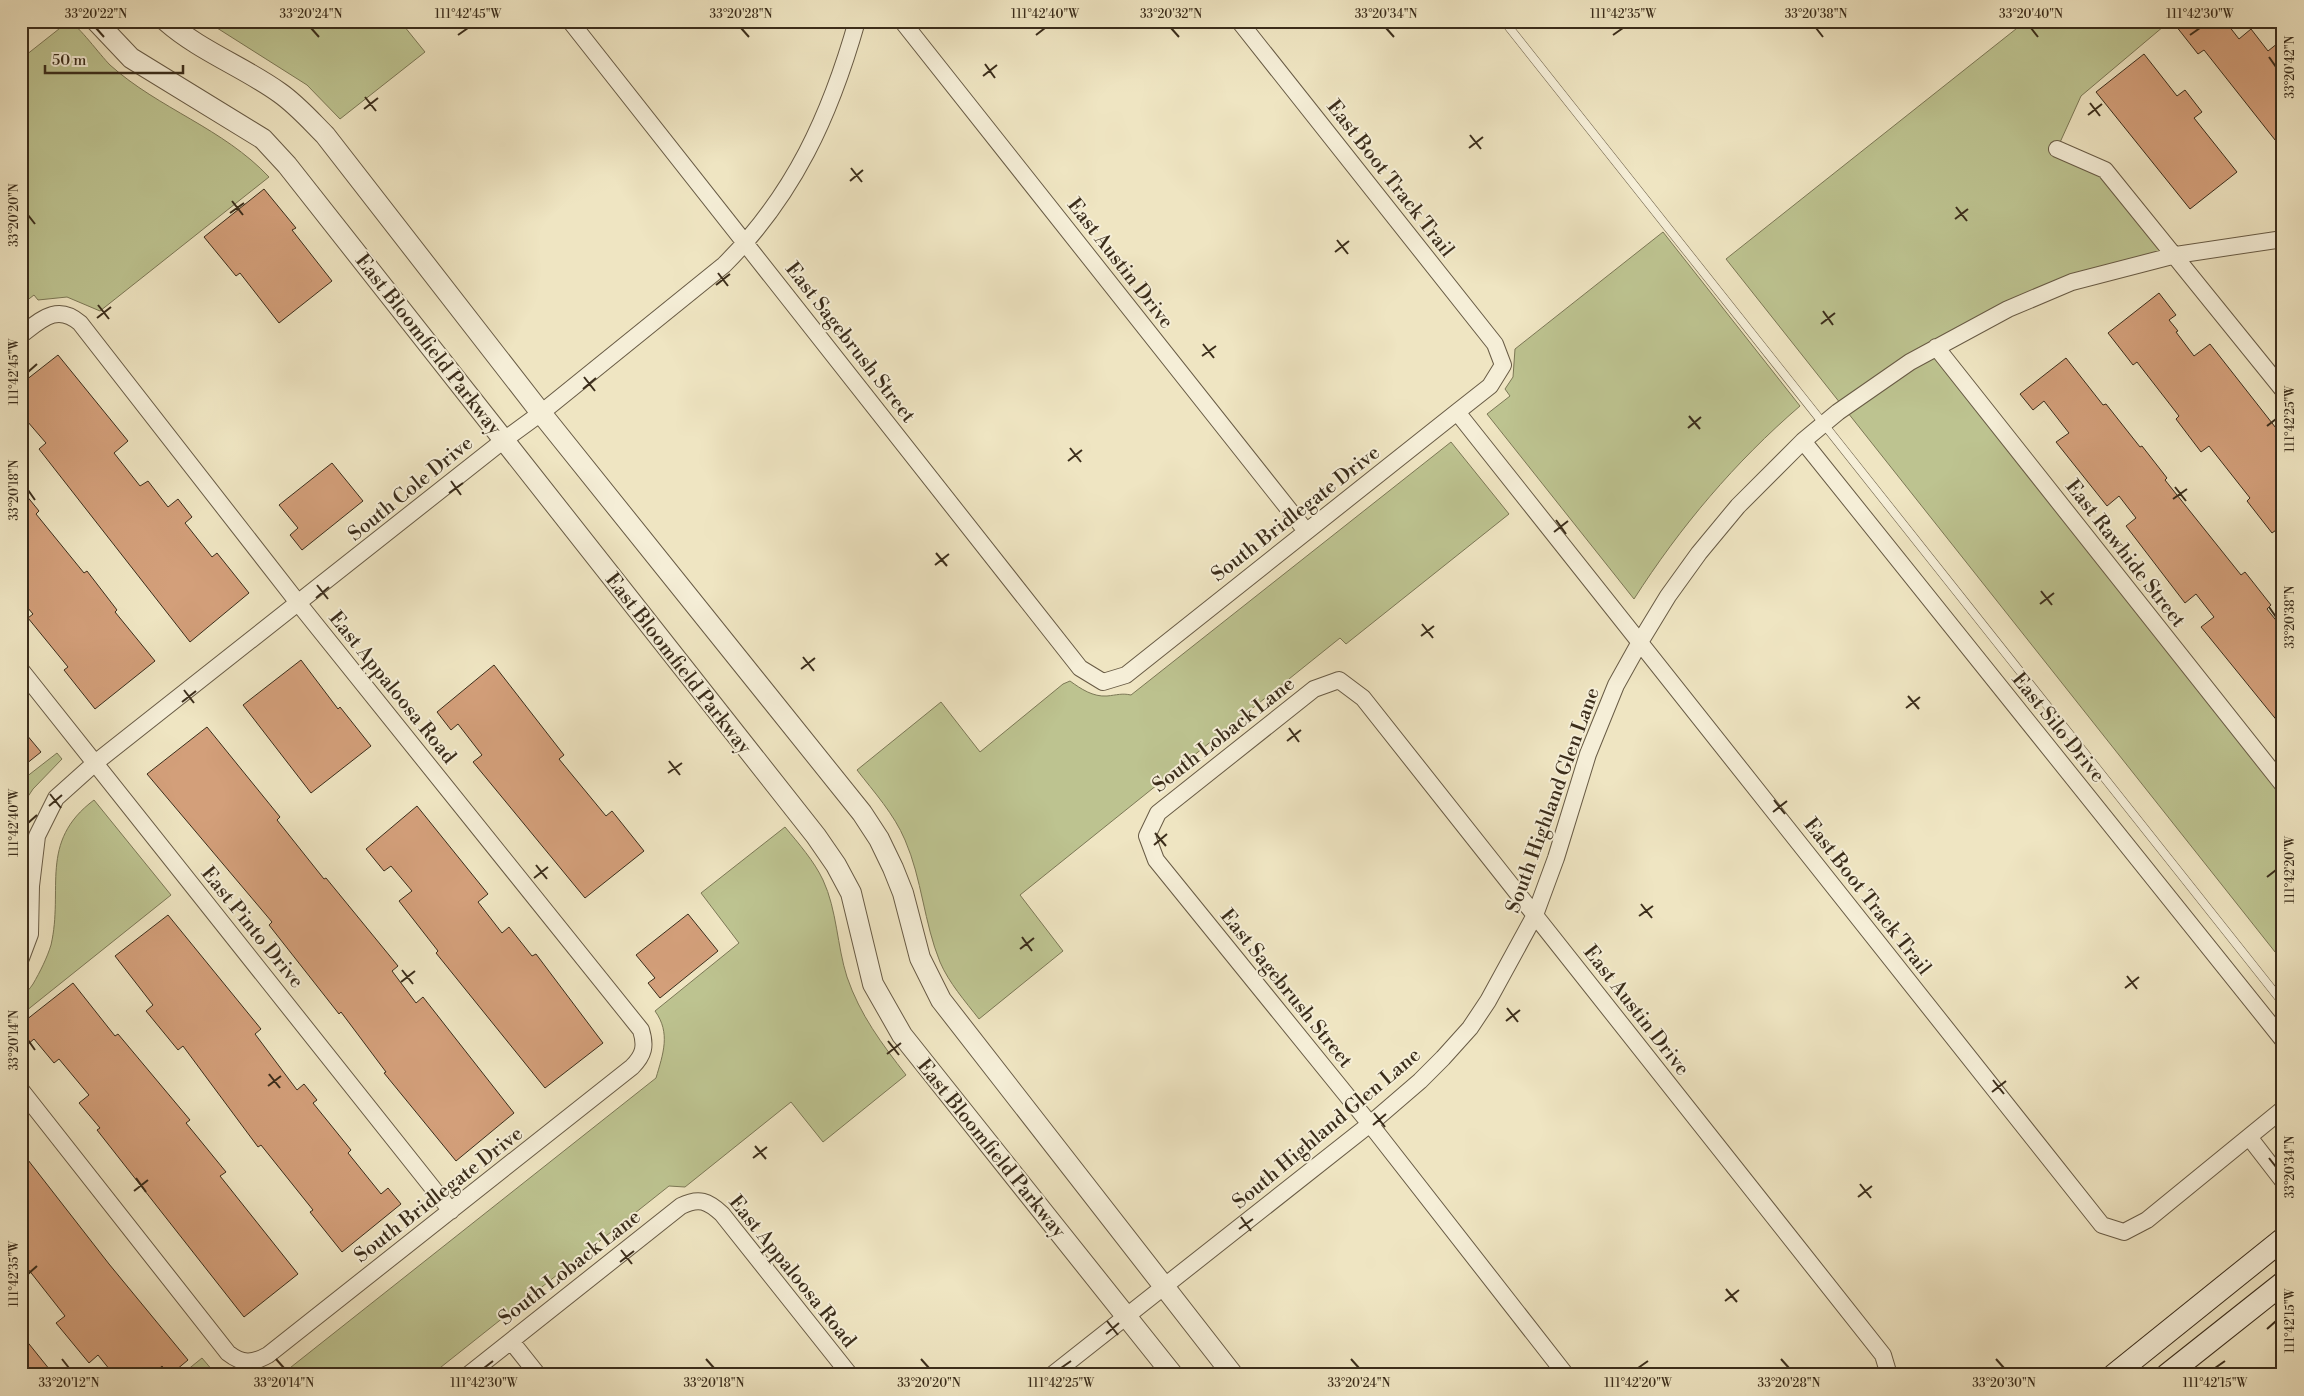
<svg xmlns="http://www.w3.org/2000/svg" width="2304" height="1396" viewBox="0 0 2304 1396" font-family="'Libre Bodoni',serif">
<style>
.green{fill:#bdc390;stroke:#7c7856}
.building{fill:#d39f7a;stroke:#3b2d1b}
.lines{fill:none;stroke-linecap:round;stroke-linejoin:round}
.service-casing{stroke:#685b45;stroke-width:9}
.minor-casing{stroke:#685b45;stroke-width:18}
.tertiary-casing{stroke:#685b45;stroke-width:22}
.secondary-casing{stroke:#3b2d1b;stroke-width:24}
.service{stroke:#f5eed7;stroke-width:8}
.minor{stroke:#f5eed7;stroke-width:16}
.tertiary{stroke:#f5eed7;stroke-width:20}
.secondary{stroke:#f5eed7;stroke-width:22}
.ticks{fill:none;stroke:#3b2d1b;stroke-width:2}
.labels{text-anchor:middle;stroke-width:4;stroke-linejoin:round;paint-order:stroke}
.street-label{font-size:20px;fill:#3b2d1b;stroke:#f5eed7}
.neatline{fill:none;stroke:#3b2d1b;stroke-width:2}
.ticks-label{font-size:12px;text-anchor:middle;fill:#3b2d1b}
</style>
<rect width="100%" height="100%" fill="#efe5c2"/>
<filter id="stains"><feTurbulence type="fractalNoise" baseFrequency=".004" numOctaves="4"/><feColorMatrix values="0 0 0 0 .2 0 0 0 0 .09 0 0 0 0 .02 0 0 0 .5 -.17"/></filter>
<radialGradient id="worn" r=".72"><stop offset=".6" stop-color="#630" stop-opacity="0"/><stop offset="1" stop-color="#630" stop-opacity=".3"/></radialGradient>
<!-- green -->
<path class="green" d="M69,21C79,26 100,55 110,65C159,109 223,128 269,177L100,311L67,297L38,300L34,295L21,305V59Z
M206,21H400L425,52L340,119L307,85Z
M2026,21H2170L2081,96L2057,149L2105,170L2176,255L2072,282L1936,347L2283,785V962L1726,259Z
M1663,232L1800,406C1735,462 1680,527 1634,599L1487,414L1510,396L1505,389L1513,377L1515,349Z
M1451,442L1509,514L1346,644L1340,638L1020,895L1063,951L979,1019C965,1001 949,983 940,962C924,923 922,879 905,840C894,814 874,792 857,770L941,702L980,752L1063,684L1070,681C1081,689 1093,697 1107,696C1117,695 1122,693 1131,695Z
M57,753L62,759L33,789L21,807V781Z
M94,800L171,895L21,1015C21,1010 20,1004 22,999C24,994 30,989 33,984C40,972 47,958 51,945C64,889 38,842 94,800Z
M785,827C799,844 814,861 823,880C837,910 837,946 847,977C860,1015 882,1044 906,1075L823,1142L791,1102L685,1187L669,1186L431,1375H281L656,1078C663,1054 671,1033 655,1011L739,943L701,893Z
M202,1358L213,1371L222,1375H181Z"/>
<!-- building -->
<path class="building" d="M2172,21H2225L2239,39L2251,29L2268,51L2283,39V150L2204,50L2198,54Z
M2144,54L2177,96L2185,90L2202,112L2194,118L2237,172L2190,209L2096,92Z
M264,189L296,228L292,230L332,281L279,323L240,273L236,276L204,237Z
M2159,293L2176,315L2169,320L2178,331L2176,332L2194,356L2210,344L2283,437V525L2272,533L2247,501L2250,498L2209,446L2201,452L2176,419L2179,416L2137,362L2133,365L2108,333Z
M58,355L128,441L114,453L140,486L148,481L168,507L178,499L192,517L185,523L212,557L217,553L249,593L190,642L39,449L46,443L21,414V384Z
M2066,358L2103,405L2106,404L2140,447L2142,446L2167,478L2165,480L2241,575L2245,572L2271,605L2267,609L2283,629V728L2201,627L2214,617L2196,594L2185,603L2126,526L2136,518L2119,496L2107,506L2056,442L2069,433L2044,401L2033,410L2020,394Z
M332,463L363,501L302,550L290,535L298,528L279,505Z
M21,489L39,511L36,514L84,573L87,571L117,610L115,612L155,661L95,709L64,670L68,667L28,618L33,614L21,600Z
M301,660L338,709L340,707L371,746L311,793L243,705Z
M494,665L564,755L559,759L606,816L612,811L644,851L585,898L473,762L482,755L458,724L451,730L437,712Z
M207,727L280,817L277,820L324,879L326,878L398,966L392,971L416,1003L423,997L514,1113L456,1161L384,1073L386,1072L341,1012L339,1014L269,925L272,922L147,774Z
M21,728L41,752L21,768Z
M417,806L488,894L478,902L502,933L509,927L532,956L536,954L603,1043L545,1088L436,953L438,951L399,901L412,891L391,866L384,871L366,849Z
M688,914L718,951L660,998L648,983L655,978L636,955Z
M168,915L261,1029L255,1034L297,1090L304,1084L317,1100L313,1103L351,1150L348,1153L381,1194L388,1188L401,1204L342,1252L310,1212L313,1210L261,1145L258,1147L183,1046L178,1050L146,1011L153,1005L115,956Z
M73,983L115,1036L118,1034L190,1120L186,1123L226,1172L220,1176L298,1274L244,1317L97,1130L100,1128L79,1103L89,1095L59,1059L54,1063L34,1039L27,1045L21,1037V1024Z
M21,1151L109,1264L188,1360L170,1375L162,1366L152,1375H114L98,1355L89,1363L56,1323L65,1316L21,1260Z
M21,1334L54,1375H21Z"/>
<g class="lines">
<!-- service casing -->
<g class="service-casing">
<path id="service" d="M1504,21L2283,1003"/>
</g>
<!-- minor casing -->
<g class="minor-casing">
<path id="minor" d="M570,21L1080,668L1103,682L1126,675L1457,412L1490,386L1503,365L1495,344L1239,21
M902,21L1306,531
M2057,149L2105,170L2283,390
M21,335C41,320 57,303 80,323L299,604L641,1030C646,1046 644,1055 632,1067L268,1355C252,1364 242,1364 228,1353L21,1090
M1936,347L2283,785
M1457,412L2102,1225L2124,1232L2147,1220L2283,1109
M1803,441L2283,1040
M21,670L451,1211
M21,958L30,934L31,886L37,836L56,798L95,763L504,440L541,413L724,265C794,195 830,116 857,21
M2249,1137L2283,1181
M511,1341L538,1375
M468,1375L681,1206C699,1197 708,1201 722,1214L850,1375
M1052,1375L1370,1124L1420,1081L1443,1058L1470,1028L1488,1001L1535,915L1556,858L1588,754L1616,685L1640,642L1668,596L1699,553L1738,506L1803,441L1838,412L1910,362L2008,309L2072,282L2176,255L2283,239
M1566,1375L1370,1124L1156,860L1147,836L1158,813L1314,689L1339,680L1363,698L1883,1355L1889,1375"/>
</g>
<!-- tertiary casing -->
<g class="tertiary-casing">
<path id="tertiary" d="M96,21L131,58L263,139L287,165L816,836L836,865L851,893L873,984L902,1035L1173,1375
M166,21C200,51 244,67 280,93C297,105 311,121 325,135L541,413L862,813L879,839L893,868L903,893L920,958L941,1000L1233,1375"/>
</g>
<!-- secondary casing -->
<g class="secondary-casing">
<path id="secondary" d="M2114,1375L2283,1239
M2167,1375L2283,1283"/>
</g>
<!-- service -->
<use href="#service" class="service"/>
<!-- minor -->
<use href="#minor" class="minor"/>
<!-- tertiary -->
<use href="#tertiary" class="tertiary"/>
<!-- secondary -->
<use href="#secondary" class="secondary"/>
</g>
<!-- ticks -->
<path class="ticks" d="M96,28L104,37M311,28L319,37M741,28L749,37M1171,28L1179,37M1386,28L1394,37M1816,28L1823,37M2031,28L2038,37M458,35L468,28M1036,35L1045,28M1613,35L1623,28M2190,35L2200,28M2269,57L2276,67M985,64L995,78M983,76L997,65M365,97L376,111M2090,103L2100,116M364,109L378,98M2088,115L2102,104M1470,135L1481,149M1469,148L1483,137M851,168L862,182M850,181L863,170M232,201L243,215M1956,207L1967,221M230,213L244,203M28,215L35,224M1955,219L1968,209M1337,240L1348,254M1335,252L1349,241M718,273L728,286M716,285L730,274M98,305L109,319M1823,311L1833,325M97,318L111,307M1821,324L1835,313M1203,344L1214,358M1202,356L1216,346M28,372L37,364M584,377L595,391M583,389L596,378M1689,416L1700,429M2267,426L2276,419M1688,428L1701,417M1070,448L1081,462M1068,461L1082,450M451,481L461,495M2175,487L2186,501M28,490L35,500M449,493L463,483M2173,499L2187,489M1556,520L1566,534M1554,532L1568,521M936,553L947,566M935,565L949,554M317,585L328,599M2041,591L2052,605M316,598L329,587M2040,604L2054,593M2269,607L2276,617M1422,624L1433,638M1421,636L1434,626M803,657L814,671M801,669L815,658M184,690L194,703M1908,696L1919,709M182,702L196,691M1906,708L1920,697M1289,728L1299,742M1287,741L1301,730M669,761L680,775M668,773L682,763M50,794L61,808M1774,800L1785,814M49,806L62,795M1773,812L1787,801M28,823L37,815M1155,833L1166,846M1154,845L1167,834M536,865L547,879M2267,877L2276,870M534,878L548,867M1641,904L1652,918M1639,916L1653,906M1022,937L1032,951M1020,949L1034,938M402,970L413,984M2127,976L2137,989M401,982L415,971M2125,988L2139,977M1507,1008L1518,1022M1506,1021L1520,1010M28,1040L35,1050M888,1041L899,1055M887,1054L901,1043M269,1074L280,1088M1993,1080L2004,1094M268,1086L281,1076M1992,1092L2006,1081M1374,1113L1385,1127M1373,1125L1386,1114M755,1146L766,1159M753,1158L767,1147M2269,1158L2276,1167M136,1178L146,1192M1860,1184L1871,1198M134,1191L148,1180M1858,1197L1872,1186M1241,1217L1251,1231M1239,1229L1253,1219M621,1250L632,1264M620,1262L634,1251M28,1274L37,1266M1726,1289L1737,1302M1725,1301L1739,1290M1107,1321L1118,1335M2267,1329L2276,1321M1106,1334L1119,1323M62,1359L69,1368M276,1359L284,1368M706,1359L714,1368M921,1359L929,1368M1351,1359L1359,1368M1781,1359L1789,1368M1996,1359L2004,1368M484,1368L493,1361M1061,1368L1071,1361M1638,1368L1648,1361M2215,1368L2225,1361"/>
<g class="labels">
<!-- street labels -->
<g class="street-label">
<text transform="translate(1391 178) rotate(52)" y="7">East Boot Track Trail</text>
<text transform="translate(1121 263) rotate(52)" y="7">East Austin Drive</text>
<text transform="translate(851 342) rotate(52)" y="7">East Sagebrush Street</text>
<text transform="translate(429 344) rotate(52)" y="7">East Bloomfield Parkway</text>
<text transform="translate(410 488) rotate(-39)" y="7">South Cole Drive</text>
<text transform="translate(1295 513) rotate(-38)" y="7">South Bridlegate Drive</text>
<text transform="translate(2126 553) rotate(52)" y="7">East Rawhide Street</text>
<text transform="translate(679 663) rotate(52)" y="7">East Bloomfield Parkway</text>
<text transform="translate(393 687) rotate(51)" y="7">East Appaloosa Road</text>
<text transform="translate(2059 727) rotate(51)" y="7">East Silo Drive</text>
<text transform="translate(1223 734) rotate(-38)" y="7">South Loback Lane</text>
<text transform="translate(1552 800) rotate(-70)" y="7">South Highland Glen Lane</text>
<text transform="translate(1868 896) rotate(52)" y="7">East Boot Track Trail</text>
<text transform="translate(253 927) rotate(51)" y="7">East Pinto Drive</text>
<text transform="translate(1287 988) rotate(51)" y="7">East Sagebrush Street</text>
<text transform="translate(1637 1010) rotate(52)" y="7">East Austin Drive</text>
<text transform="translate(1326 1128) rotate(-40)" y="7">South Highland Glen Lane</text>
<text transform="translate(992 1148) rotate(51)" y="7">East Bloomfield Parkway</text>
<text transform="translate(438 1194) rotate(-38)" y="7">South Bridlegate Drive</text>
<text transform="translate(569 1267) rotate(-38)" y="7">South Loback Lane</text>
<text transform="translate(793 1271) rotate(51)" y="7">East Appaloosa Road</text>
</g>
</g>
<!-- margin -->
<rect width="2304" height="1396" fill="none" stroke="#efe5c2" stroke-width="55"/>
<!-- scale -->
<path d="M45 65v8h138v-8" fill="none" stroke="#3b2d1b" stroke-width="2.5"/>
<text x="52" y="65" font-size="15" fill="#3b2d1b" stroke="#f5eed7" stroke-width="4" paint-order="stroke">50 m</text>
<rect x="28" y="28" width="2248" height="1340" class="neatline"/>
<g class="ticks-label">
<text x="96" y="18">33°20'22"N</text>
<text x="311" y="18">33°20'24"N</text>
<text x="468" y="18">111°42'45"W</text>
<text x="741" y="18">33°20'28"N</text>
<text x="1045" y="18">111°42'40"W</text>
<text x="1171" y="18">33°20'32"N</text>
<text x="1386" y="18">33°20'34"N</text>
<text x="1623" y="18">111°42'35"W</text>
<text x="1816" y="18">33°20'38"N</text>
<text x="2031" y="18">33°20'40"N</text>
<text x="2200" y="18">111°42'30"W</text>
<text transform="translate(2290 67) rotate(-90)" y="4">33°20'42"N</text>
<text transform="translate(14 215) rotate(-90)" y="4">33°20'20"N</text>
<text transform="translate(14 372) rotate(-90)" y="4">111°42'45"W</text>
<text transform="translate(2290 419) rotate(-90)" y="4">111°42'25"W</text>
<text transform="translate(14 490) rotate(-90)" y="4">33°20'18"N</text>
<text transform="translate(2290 617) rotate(-90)" y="4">33°20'38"N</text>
<text transform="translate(14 823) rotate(-90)" y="4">111°42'40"W</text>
<text transform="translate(2290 870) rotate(-90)" y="4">111°42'20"W</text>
<text transform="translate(14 1040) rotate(-90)" y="4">33°20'14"N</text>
<text transform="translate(2290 1167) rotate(-90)" y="4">33°20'34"N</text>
<text transform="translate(14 1274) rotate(-90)" y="4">111°42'35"W</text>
<text transform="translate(2290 1321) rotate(-90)" y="4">111°42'15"W</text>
<text x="69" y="1387">33°20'12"N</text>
<text x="284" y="1387">33°20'14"N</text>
<text x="484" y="1387">111°42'30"W</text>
<text x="714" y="1387">33°20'18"N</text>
<text x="929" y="1387">33°20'20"N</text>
<text x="1061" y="1387">111°42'25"W</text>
<text x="1359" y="1387">33°20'24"N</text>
<text x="1638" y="1387">111°42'20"W</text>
<text x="1789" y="1387">33°20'28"N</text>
<text x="2004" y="1387">33°20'30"N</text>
<text x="2215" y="1387">111°42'15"W</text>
</g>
<rect width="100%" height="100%" filter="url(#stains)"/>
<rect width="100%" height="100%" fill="url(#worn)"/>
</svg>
